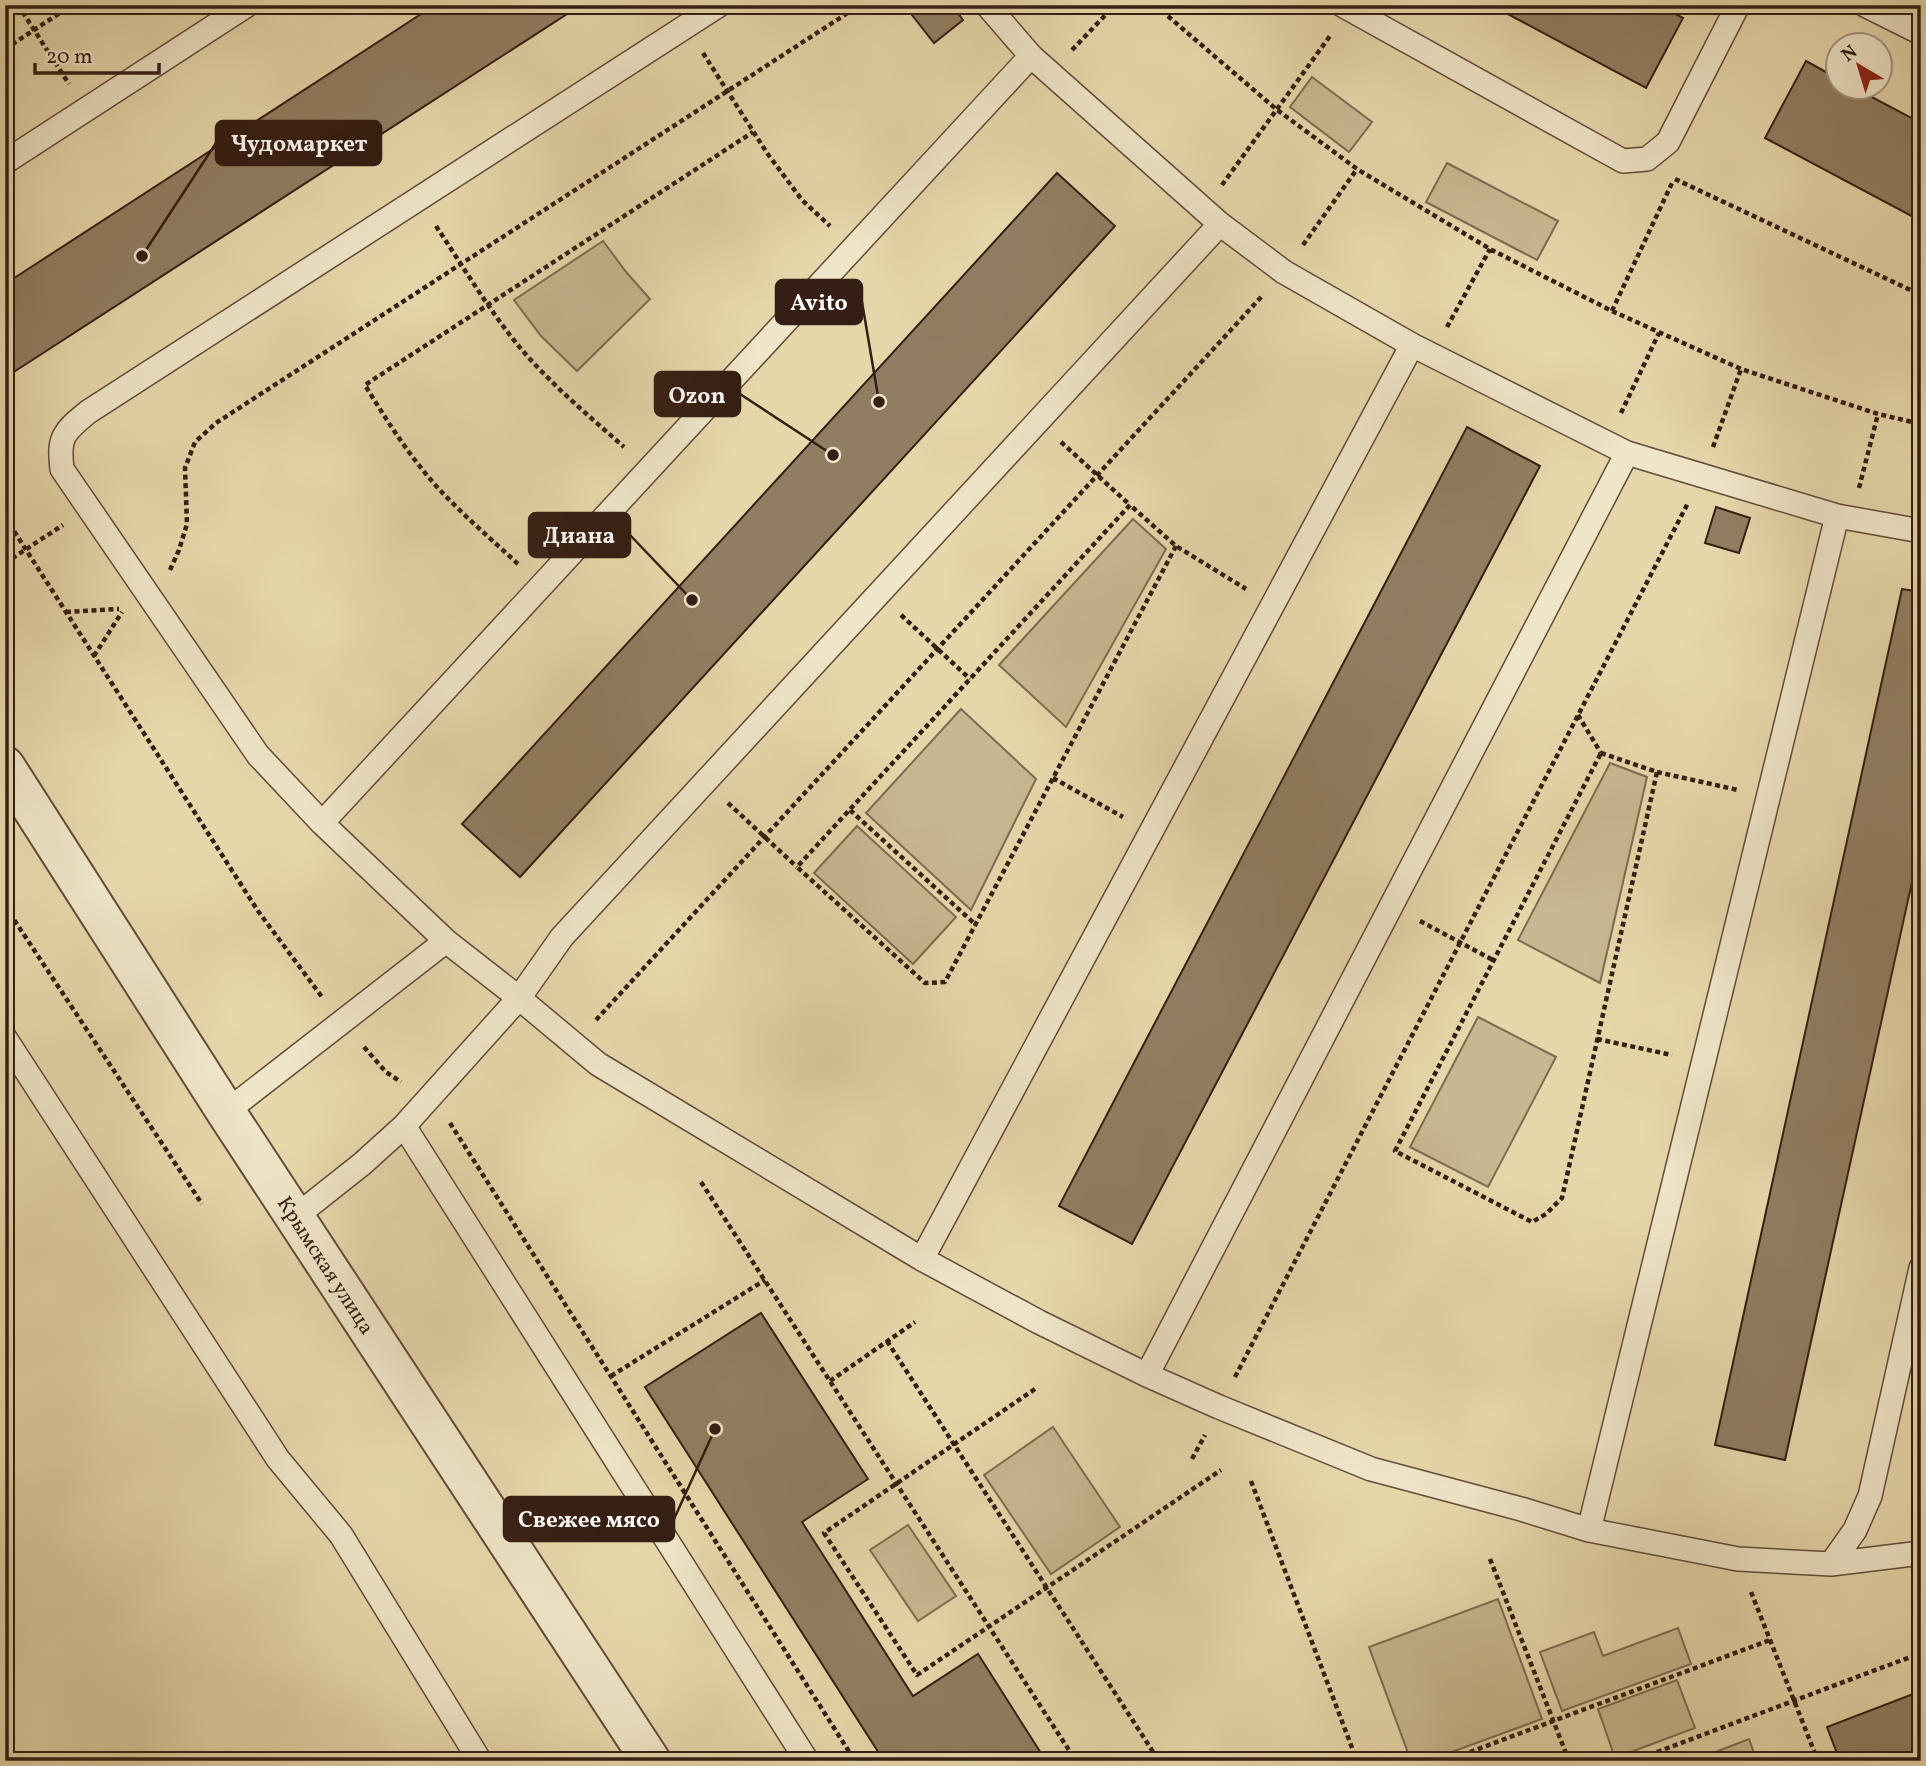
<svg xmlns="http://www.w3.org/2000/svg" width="1926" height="1766" viewBox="0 0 1926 1766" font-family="Vollkorn,serif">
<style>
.green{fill:#c8b891;stroke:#7e6b52;stroke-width:2}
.building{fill:#917e62;stroke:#351e13;stroke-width:2}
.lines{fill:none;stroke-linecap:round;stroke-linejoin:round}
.service-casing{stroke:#614c39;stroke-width:26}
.tertiary-casing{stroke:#614c39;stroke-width:42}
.path{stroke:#351e13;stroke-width:4.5;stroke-dasharray:5 3.5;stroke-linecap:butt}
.service{stroke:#efe5c8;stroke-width:23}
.tertiary{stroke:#efe5c8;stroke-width:38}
.labels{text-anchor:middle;stroke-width:5;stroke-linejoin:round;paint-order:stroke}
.street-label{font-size:21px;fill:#351e13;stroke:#efe5c8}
.leader{fill:none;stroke:#351e13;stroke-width:2.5}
.callout-dot{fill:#351e13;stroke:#efe5c8;stroke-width:2.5}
.callout{fill:#351e13;stroke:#351e13;stroke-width:2.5}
.callout-label{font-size:23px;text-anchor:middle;font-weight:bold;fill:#fff}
</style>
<rect width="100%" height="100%" fill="#e6d7ab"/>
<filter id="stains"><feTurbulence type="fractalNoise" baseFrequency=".00286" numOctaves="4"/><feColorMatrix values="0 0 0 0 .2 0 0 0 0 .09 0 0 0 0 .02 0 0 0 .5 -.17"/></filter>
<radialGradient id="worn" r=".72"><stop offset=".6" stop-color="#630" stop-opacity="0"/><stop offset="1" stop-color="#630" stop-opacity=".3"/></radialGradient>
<!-- green -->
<path class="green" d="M1312,77L1372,122L1349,152L1290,107Z
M1447,163L1558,221L1537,260L1426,202Z
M603,241L627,273L650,299L577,371L541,336L514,300Z
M1133,519L1166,549L1066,727L999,665Z
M961,709L1036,779L971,910L866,813Z
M1610,763L1647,777L1600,983L1518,940Z
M857,826L956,917L913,964L814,873Z
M1478,1017L1556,1057L1488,1187L1410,1147Z
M1053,1427L1120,1527L1051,1574L984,1475Z
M908,1525L956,1596L918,1621L870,1550Z
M1498,1599L1542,1719L1427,1761H1411L1369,1647Z
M1678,1628L1691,1664L1562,1711L1540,1652L1594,1632L1603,1656Z
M1677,1680L1695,1728L1615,1758L1598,1709Z
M1749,1739L1757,1761H1692Z"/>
<!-- building -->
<path class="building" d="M435,5H581L6,377L5,284Z
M924,5H952L963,20L934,43L912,15Z
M1491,5H1659L1683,18L1646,88Z
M1806,61L1839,79V88H1855L1921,123V221L1765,138Z
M1057,173L1115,226L520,877L462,824Z
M1467,427L1540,466L1132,1244L1059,1206Z
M1716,507L1750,518L1739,553L1705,543Z
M1902,589L1921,592V841L1785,1460L1715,1445Z
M761,1313L868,1479L802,1522L913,1696L978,1654L1046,1761H884L645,1387Z
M1921,1691V1761H1840L1827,1727Z"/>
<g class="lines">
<!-- service casing -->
<g class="service-casing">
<path id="service" d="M987,5L1031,56L1220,224L1284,272L1412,345L1627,453L1837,516L1921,531
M1342,5L1623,161L1647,159L1668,142L1738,5
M1865,5L1921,33
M5,162L247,5
M322,823L1031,56
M446,941L322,823L258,755L62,469C58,436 64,432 88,412L719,5
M5,1038L278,1459L341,1535L480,1761
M226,1112L446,941L519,998L598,1064L922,1259L1039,1322L1147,1375L1219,1407L1371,1469L1521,1509L1589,1530L1738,1559L1831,1564L1921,1553
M404,1126L807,1761
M295,1217L362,1164L404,1126L519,998L562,937L1220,224
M922,1259L1412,345
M1147,1375L1627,453
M1589,1530L1837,516
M1831,1564L1855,1530L1870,1496L1921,1268"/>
</g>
<!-- tertiary casing -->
<g class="tertiary-casing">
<path id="tertiary" d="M5,766L226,1112L651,1761"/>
</g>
<!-- path -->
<path class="path" d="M18,5L69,84
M1155,5L1276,109L1357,169L1490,249L1612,311L1741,369L1878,414L1921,424
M5,49L72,5
M1072,50L1115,5
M703,53L767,153L802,200L830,226
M1675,179L1921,295
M1222,185L1330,36
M436,226C464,268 490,312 522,350C553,386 589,416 624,447
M1303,245L1357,169
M1612,311L1672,183
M1447,327L1490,249
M1621,413L1659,333
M1061,442L1130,505
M1713,447L1741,369
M1859,488L1878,414
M5,517L258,911L322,997
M1176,546L945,982L925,983L797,867L1130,505L1176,546L1246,589
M5,563L63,525
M518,564C491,539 463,515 438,488C410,457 387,421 365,385L753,132
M170,570L179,550L187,524L185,468L195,442L216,423L860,5
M66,612L119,609
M901,615L970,679
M94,656L122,612
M1578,715L1601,753
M1601,753L1657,772L1562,1198L1546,1214L1532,1222L1395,1151Z
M1657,772L1738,790
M1053,778L1123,817
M728,803L797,867
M850,810L976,925
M5,906L202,1204
M1420,921L1493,960
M596,1020L1263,295
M1597,1039L1672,1055
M364,1047L386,1072L401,1082
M450,1123L855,1761
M701,1182L1076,1761
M887,1341L1159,1761
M611,1376L765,1280
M1235,1377L1688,503
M830,1381L915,1322
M1035,1389L824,1533L917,1675L1221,1470
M1192,1459L1205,1435
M1251,1481L1357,1761
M1490,1559L1569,1761
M1751,1592L1818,1761
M1446,1761L1770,1640
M1633,1761L1921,1653"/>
<!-- service -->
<use href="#service" class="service"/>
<!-- tertiary -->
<use href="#tertiary" class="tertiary"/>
</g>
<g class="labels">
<!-- street labels -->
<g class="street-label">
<text transform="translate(326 1265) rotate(57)" y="7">Крымская улица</text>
</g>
</g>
<!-- callouts -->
<path class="leader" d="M142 256L216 143M879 402L862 302M833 455L740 394M692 600L630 535M715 1429L674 1519"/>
<g class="callout-dot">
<circle cx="142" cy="256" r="7"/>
<circle cx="879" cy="402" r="7"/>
<circle cx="833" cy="455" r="7"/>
<circle cx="692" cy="600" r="7"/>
<circle cx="715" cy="1429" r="7"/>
</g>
<g class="callout">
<rect x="216" y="121" width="165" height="44" rx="7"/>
<rect x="776" y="280" width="86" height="44" rx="7"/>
<rect x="655" y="372" width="85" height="44" rx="7"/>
<rect x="529" y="513" width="101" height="44" rx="7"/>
<rect x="504" y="1497" width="170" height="44" rx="7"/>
</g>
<g class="callout-label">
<text x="299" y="151">Чудомаркет</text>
<text x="819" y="310">Avito</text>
<text x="697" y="403">Ozon</text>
<text x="579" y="543">Диана</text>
<text x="589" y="1527">Свежее мясо</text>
</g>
<!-- margin -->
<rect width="1926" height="1766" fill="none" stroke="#e6d7ab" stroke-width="28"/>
<rect x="7" y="7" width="1912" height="1752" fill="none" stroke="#351e13" stroke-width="3.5"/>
<rect x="14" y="14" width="1898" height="1738" fill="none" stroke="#351e13" stroke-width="2"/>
<!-- north arrow -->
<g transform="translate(1859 66) rotate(322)"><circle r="33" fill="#efe5c8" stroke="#a59580" stroke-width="2"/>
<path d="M0-5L12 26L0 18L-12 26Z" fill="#8f2418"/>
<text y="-10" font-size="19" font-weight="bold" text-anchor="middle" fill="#351e13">N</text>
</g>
<!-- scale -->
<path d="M35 63v10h124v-10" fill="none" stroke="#351e13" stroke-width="3.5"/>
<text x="46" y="63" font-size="21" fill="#351e13" stroke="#efe5c8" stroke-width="5" paint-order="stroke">20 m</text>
<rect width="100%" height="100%" filter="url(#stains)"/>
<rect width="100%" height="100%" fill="url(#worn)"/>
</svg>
